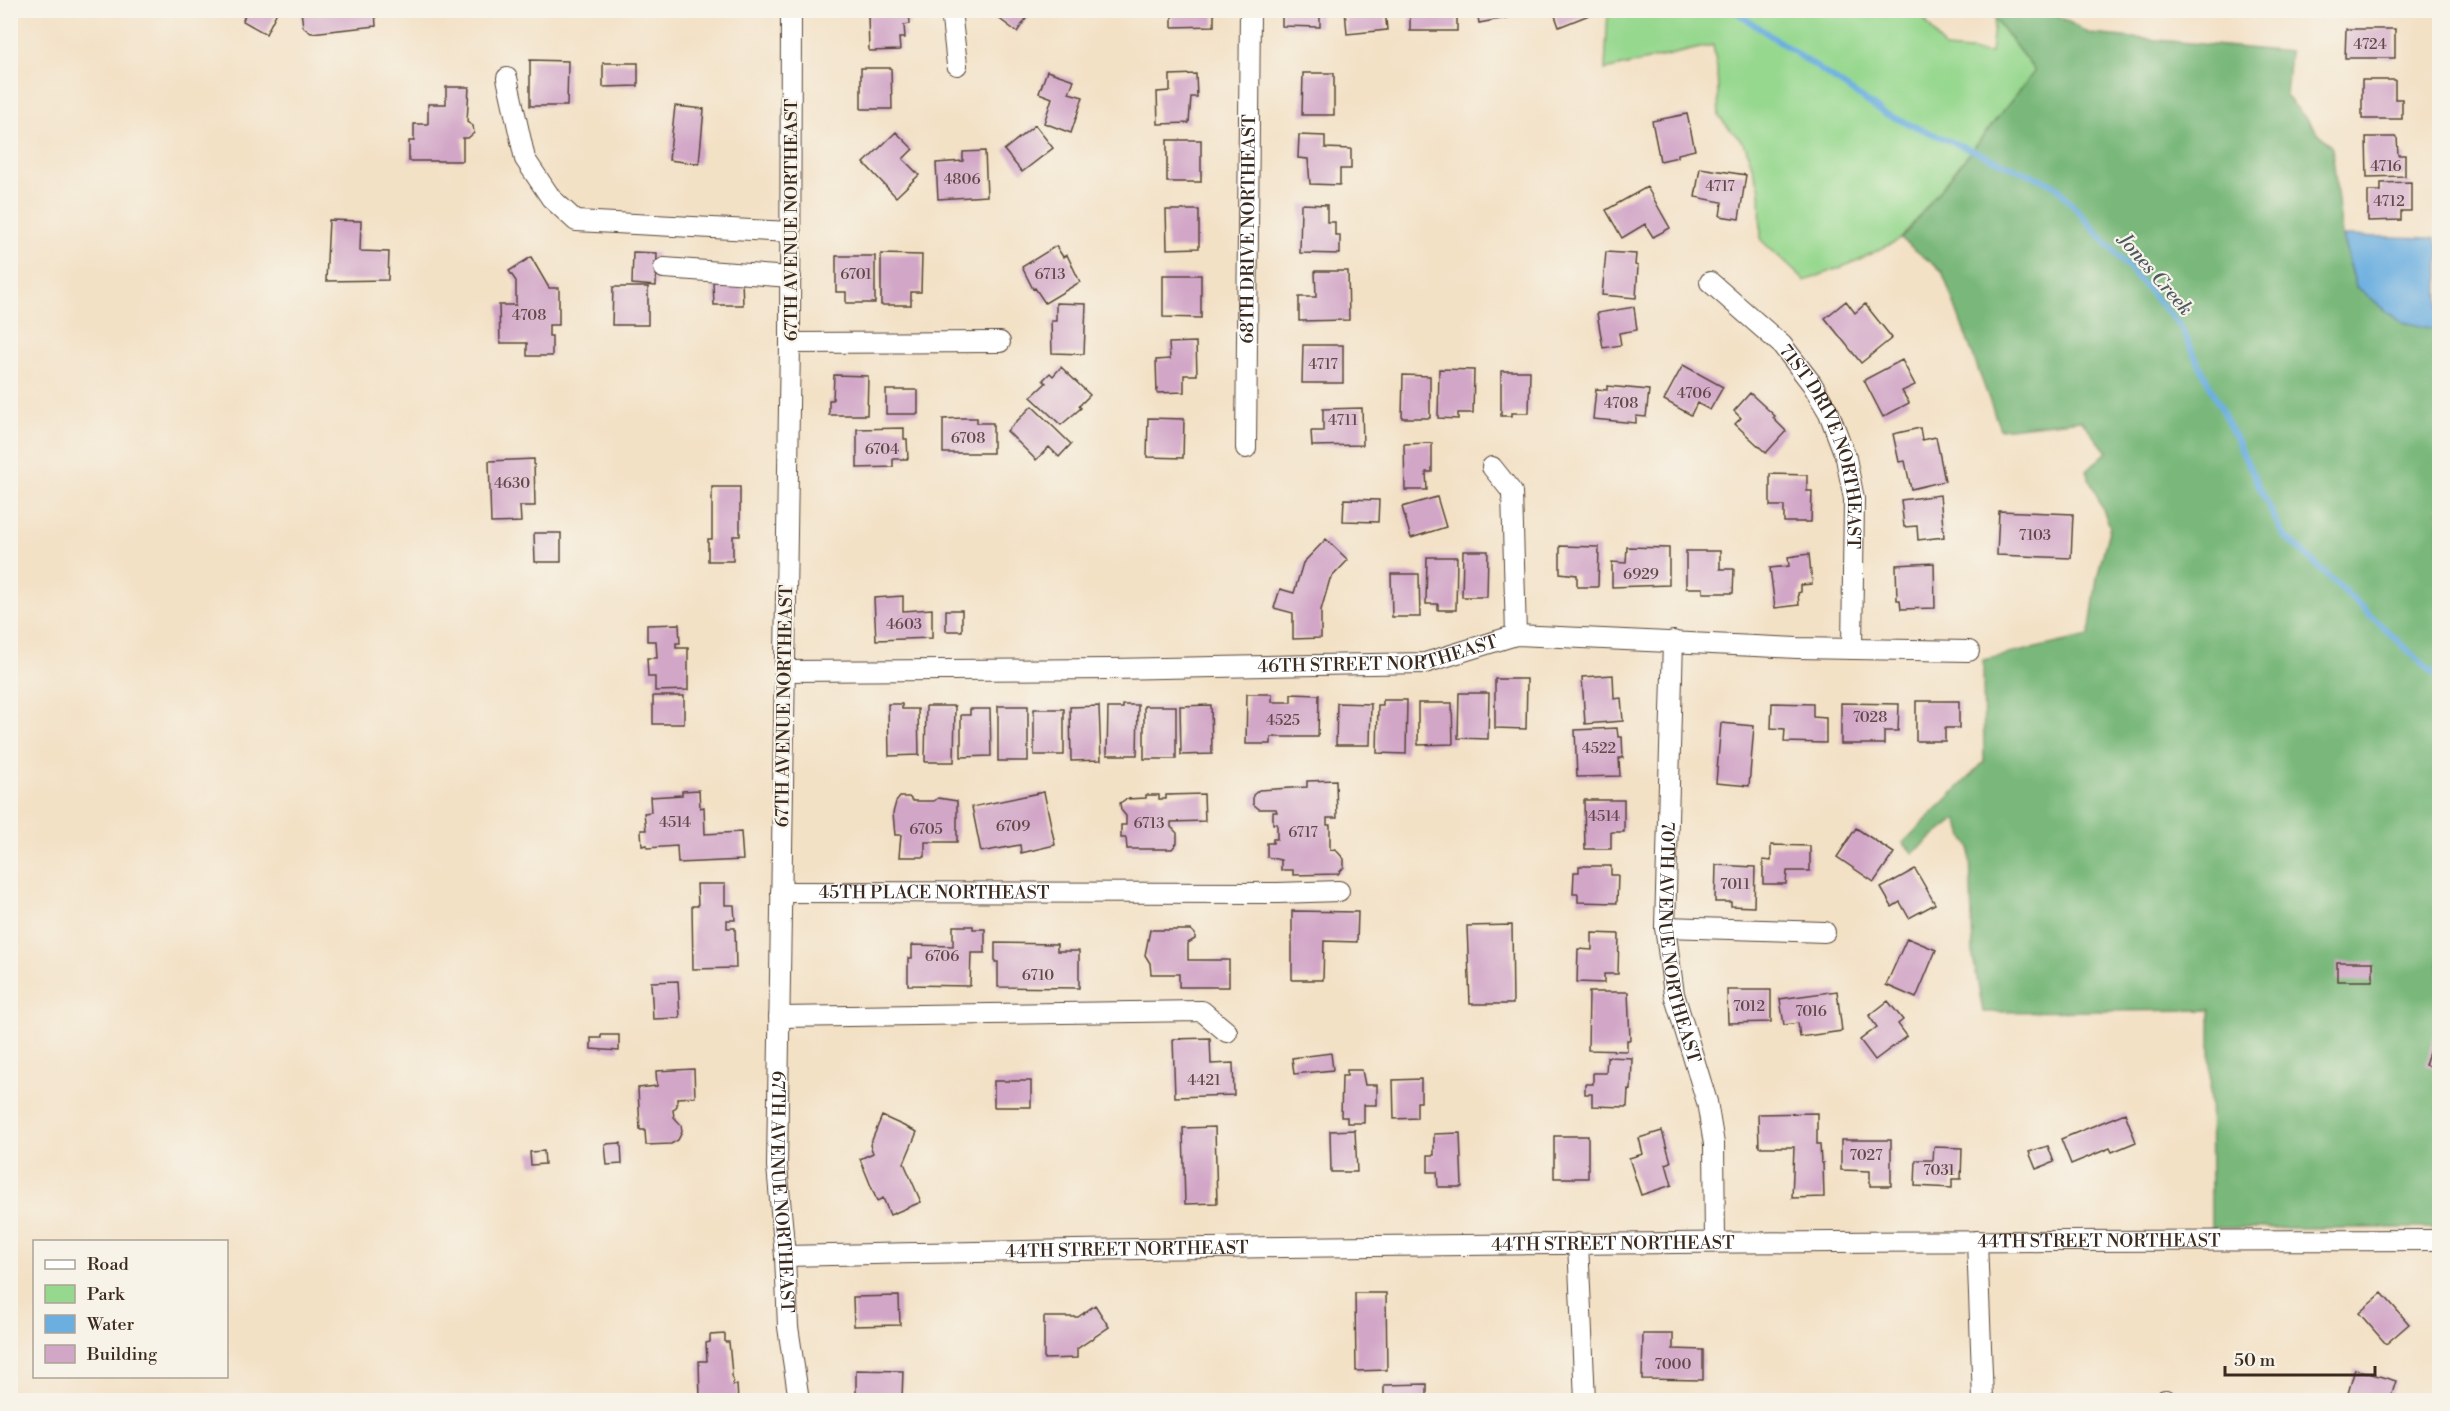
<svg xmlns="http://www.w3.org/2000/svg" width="2450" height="1411" viewBox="0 0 2450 1411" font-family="'Libre Bodoni',serif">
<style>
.green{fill:#97d88f;stroke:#698156;stroke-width:1.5}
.forest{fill:#79b87a;stroke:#5a714c;stroke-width:1.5}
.water{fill:#6baee0;stroke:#536c7f;stroke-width:1.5}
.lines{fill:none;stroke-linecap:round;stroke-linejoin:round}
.stream{stroke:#6baee0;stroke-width:6}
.building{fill:#d2a6c7}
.minor-casing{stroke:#574537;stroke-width:22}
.minor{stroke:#fff;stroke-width:20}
.labels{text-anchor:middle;stroke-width:4.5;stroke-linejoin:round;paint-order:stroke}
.number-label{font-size:15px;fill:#614948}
.street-label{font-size:18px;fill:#3b2a1e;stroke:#f7f3e8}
.water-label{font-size:20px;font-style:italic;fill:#4c5862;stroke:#f7f3e8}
</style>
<rect width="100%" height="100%" fill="#f7f3e8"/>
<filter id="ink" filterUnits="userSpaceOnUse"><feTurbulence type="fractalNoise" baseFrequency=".0167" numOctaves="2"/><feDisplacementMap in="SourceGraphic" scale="12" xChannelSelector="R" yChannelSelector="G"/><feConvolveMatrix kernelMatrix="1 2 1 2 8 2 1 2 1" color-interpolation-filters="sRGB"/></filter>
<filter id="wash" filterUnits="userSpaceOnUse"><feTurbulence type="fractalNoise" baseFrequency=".008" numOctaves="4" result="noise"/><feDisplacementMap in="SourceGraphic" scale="24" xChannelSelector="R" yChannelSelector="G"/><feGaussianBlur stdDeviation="1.35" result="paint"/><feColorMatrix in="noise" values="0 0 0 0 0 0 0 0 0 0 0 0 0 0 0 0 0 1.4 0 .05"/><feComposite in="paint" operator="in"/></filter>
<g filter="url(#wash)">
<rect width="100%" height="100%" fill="#f3e1c6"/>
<!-- green -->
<path class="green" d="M1918,10L1945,49L1991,53L1995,19L2035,71L1901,239L1852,263L1805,281L1761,240L1760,189L1745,145L1719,117L1717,68L1713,45L1605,70L1608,11Z"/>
<!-- forest -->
<path class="forest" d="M1996,11H2049L2090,34L2290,52L2286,96L2332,148L2342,236L2356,286L2433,329L2439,327V1228H2211L2210,1010L1983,1012L1973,956L1970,849L1956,819L1913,853L1903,843L1984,762L1983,660L2089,636L2097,578L2110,526L2086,471L2107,452L2081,420L2000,429L1942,271L1901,239L2035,71L1995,19Z"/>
<!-- water -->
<path class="water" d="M2342,236L2435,238L2439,248V327L2433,329L2399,321L2356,286Z"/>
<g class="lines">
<!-- stream -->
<path class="stream" d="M1733,10L1885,114L2055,185L2181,327L2282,533L2440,680"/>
</g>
<g id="blocks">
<!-- building -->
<path class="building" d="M246,10H278L266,34L243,21Z
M301,10H375L376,26L311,33L303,27Z
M389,10H433V14L389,15Z
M884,10H909L910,24L904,25L905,38H899L900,50L869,51L868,15H885Z
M995,10H1032L1017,32L993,14Z
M1172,10H1214V26L1172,27Z
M1282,10H1332V13H1320V27L1282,26Z
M1345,10H1385L1387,30L1347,34Z
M1410,10H1457V31H1410Z
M1477,10H1515L1516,16L1479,23Z
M1553,10H1599V11L1559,27Z
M2364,10H2403V15H2364Z
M2346,29H2395V58H2345Z
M530,60L568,61L567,106H530Z
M603,63H638V86L603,87Z
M861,68H891L892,109H861Z
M1047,71L1074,80L1069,93L1083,97L1071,133L1044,123L1052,98L1039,93Z
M1303,73H1334V115H1302Z
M1196,74L1197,97H1191L1189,123L1158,124L1157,92L1170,91V75Z
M2362,80H2395V99H2402V119H2362Z
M446,87H469L467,122L473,126L474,133L468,138H463V161H409V141H414V124H428V104H446Z
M675,106L704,109L699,164L669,160Z
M1687,114L1695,150L1678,154V157L1660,161L1652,121Z
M1035,125L1053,148L1022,172L1004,150Z
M896,132L913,149L903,159L919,175L896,197L864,163Z
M1299,135L1325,136V148L1351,149V169H1340V185L1310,184L1308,159L1298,158Z
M2366,137H2397L2398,155H2405V176L2367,177Z
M1167,140H1201V182H1167Z
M985,151L987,196L938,199L936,163L963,161V152Z
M1700,168L1746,175L1739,219L1720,216L1722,202L1695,197Z
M2411,182V211H2401V220L2368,221V191H2381V183Z
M1647,187L1670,228L1653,237L1645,224L1622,238L1606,210Z
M1301,204L1327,205V222H1335V235H1340V254L1300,253Z
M1166,210H1199V248L1167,249Z
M329,220L361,221L360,251L389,252L388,280L326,281Z
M1056,246L1063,257L1067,255L1080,282L1045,303L1035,288L1033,289L1022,267Z
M633,252L657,253L656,286L632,284Z
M1606,252L1636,254L1635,265L1638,266L1636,298L1602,295Z
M881,254L922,255L921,292H911V305H881Z
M836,256H875V303H846V292H836Z
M531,257L549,288H559V325H549V336H552V356H527V343H500L499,305H516V281L509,271Z
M1315,271H1348L1349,320L1299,321V297H1316Z
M1163,275H1201V318L1163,317Z
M742,281L743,305H714L713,282Z
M613,287H648V325H612Z
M1846,301L1855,313L1865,304L1892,338L1861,363L1825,318Z
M1056,303L1086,304L1084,354L1052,353L1051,321H1056Z
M1634,307L1637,330L1619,333L1621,345L1603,348L1597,313Z
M1196,342L1197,375H1184V392L1157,393L1156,360L1170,359L1169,343Z
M1303,345H1343V383H1302Z
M1902,360L1915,385L1902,391L1909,403L1883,417L1864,380Z
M1683,365L1723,387L1710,410L1697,403L1691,415L1664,400Z
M1061,367L1090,395L1079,406L1081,408L1061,425L1031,397L1046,383L1043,380L1050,373L1053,376Z
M1439,369L1474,370L1473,413H1458V419L1438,418Z
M1501,371H1530L1529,413H1512V416H1501Z
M834,375L868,376L867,415H829V400H833Z
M1403,375L1430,376V418H1402Z
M1607,386L1649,390L1646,417L1636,416V423L1593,419L1596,389L1607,390Z
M886,390H918V414H886Z
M1750,393L1775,416L1773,418L1786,431L1766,453L1735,424L1741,418L1734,411Z
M1032,406L1071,444L1059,457L1049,447L1036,460L1007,431Z
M1362,408L1363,445L1312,446L1311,431H1323V409Z
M962,418H977V423H993V453H943V419Z
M1148,418L1184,419L1183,458L1147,457Z
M904,428V439H907L908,459H893V467L857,468V429Z
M1920,428L1922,440L1936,437L1945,481L1911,489L1905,461L1899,462L1893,434Z
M1432,443V472H1426L1427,490H1405L1404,444Z
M534,459L535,506H520L521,522L491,523L489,461Z
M1770,474L1807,475V491H1812L1811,522H1784V506H1770Z
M712,487H740V536H733V561H708V539H712Z
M1940,495L1944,537L1918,540L1917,526L1904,527L1901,500Z
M1437,497L1446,527L1411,538L1402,507Z
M1344,499L1379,500L1378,522L1343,521Z
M1999,511L2073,514L2071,558L1997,555Z
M534,533H561V562H535Z
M1326,539L1348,560L1330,579L1321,610V638L1293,639V613L1274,608L1280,589L1294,593L1303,563Z
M1560,546L1599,547L1598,587H1577V575L1560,573Z
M1627,547L1669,548V585L1612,587V562L1626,563Z
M1463,551H1488L1487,597H1462Z
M1686,551H1720V569H1734L1733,593H1703V588H1686Z
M1809,554L1812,584L1801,585V592L1798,593L1799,605L1775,608L1770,568L1789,566L1788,557Z
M1427,557H1457L1456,610H1438V604H1426Z
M1934,563L1935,608L1901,609L1900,600H1897L1896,565Z
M1391,574H1419L1420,617H1392Z
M903,596V611L932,609V638L876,640L874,598Z
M946,610H962V631H946Z
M679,624L680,643H676V648H688V690L655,691V677H648L647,658H657L656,641H647V625Z
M1613,675L1614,699L1621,698L1623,721L1585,724L1582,677Z
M1495,679H1527L1526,729L1495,728Z
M1459,693H1489L1488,739L1458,738Z
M1247,694H1272V702H1291V694L1319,695L1318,737H1271V744H1246Z
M653,696H684V724H653Z
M1383,700H1407L1406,754L1377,753L1378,705H1383Z
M1916,701H1959V728H1945V741H1916Z
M1337,703L1371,704L1370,745H1336Z
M1418,703H1452L1453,744L1418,745Z
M1772,703L1813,704V717L1826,718V743L1784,742L1785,729L1771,728Z
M1841,703L1899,704L1898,731H1884V744H1841Z
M888,704H902V709H918L919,755L889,756Z
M1123,705H1138L1137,755H1107L1108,708H1123Z
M1211,705L1212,754L1181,755L1180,706Z
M926,706H955L954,762H925Z
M998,706H1028V761H998Z
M1099,706L1101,760L1071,761L1070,707Z
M1144,706H1176V759H1144Z
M970,709H990L991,756L961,757V715H970Z
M1034,709H1064V755H1034Z
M1721,723L1754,726L1749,786L1716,783Z
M1617,728L1618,737H1622L1623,758H1619L1620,776L1577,777L1575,730Z
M1336,780L1337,818H1327V825H1330V850L1335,849L1344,859V867L1338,874L1293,875V870H1281V860L1267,857V843H1273V839H1277V824H1273V812H1277L1276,809H1259L1253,804V795L1259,790L1307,787V781Z
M699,790L700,808L704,807L705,834L741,832L743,860L678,863L677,846L647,848V845L642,846L641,830H646L644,813L651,812L650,797L682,795V791Z
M1044,792L1055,845L1021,853L1020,845L981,852L972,807Z
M1204,794L1205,821L1171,822V827L1177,833V843L1172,849H1127L1126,838H1121V825H1126V816L1121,810L1120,803L1126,799L1146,798V795H1159V799H1166V795Z
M900,797H909L913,801H934L938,798L957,801V842H925V857H899L901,835H895L893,813L896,802Z
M1584,800H1624V832H1611V849H1585Z
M1856,828L1894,853L1874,882L1837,857Z
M1771,845L1810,846V871H1787L1786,884H1763V860L1771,861Z
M1716,865L1755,867L1754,907L1731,906V902H1715Z
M1579,866H1611V875H1618L1617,903L1578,902V894H1573L1574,872H1579Z
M1915,869L1935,904L1909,918L1900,902L1892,907L1881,888Z
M697,884H725V905H734L735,920H727V928H735L736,968L693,969L692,906H698Z
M1292,911L1358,912L1357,942L1324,941L1323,980H1292Z
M1512,925L1513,1004H1470L1467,926Z
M953,926H973V929H985V953H971L970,986L908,985V958H912V945L953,946Z
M1150,930H1191L1195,934V939L1188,943V960H1229V987H1179V974H1151L1150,963L1145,955Z
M1592,933L1619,934L1618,974H1604V983L1577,982L1578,949L1592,950Z
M1907,938L1936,950L1916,998L1886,985Z
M995,943L1057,944V951H1079V988L998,987V962H995Z
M2337,962H2373V981H2337Z
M678,981L680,1018L653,1019L651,982Z
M1727,990H1771V1022L1728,1023Z
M1837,991L1842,1031L1800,1037L1798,1023L1784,1025L1780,999Z
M1589,992H1628L1630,1040H1627V1051L1588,1050Z
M1888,1001L1903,1020L1898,1024L1907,1036L1875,1060L1860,1040L1877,1027L1869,1016Z
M2439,1021H2440V1070L2425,1065Z
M601,1035H619V1051L591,1049V1038H601Z
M1210,1038L1211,1064L1233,1063L1234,1095L1175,1097L1173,1039Z
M1331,1053L1333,1070L1294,1074L1292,1058Z
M1607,1057L1632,1058L1631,1090L1628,1089L1627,1107L1592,1106V1094H1585V1084H1593V1073H1606Z
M694,1069L695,1097L677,1098V1106L673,1110L674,1117L681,1125L682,1132L678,1140L671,1144L646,1145L645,1130H640L638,1088L657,1086L656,1071Z
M1347,1070H1362L1365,1085H1377V1105H1364V1123H1347V1117H1341L1342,1076H1347Z
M1421,1079V1102H1417V1118L1394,1119L1393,1080Z
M994,1081H1031V1107H994Z
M1817,1113V1144H1820L1821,1163H1823L1824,1197L1792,1198L1794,1147H1759L1758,1114Z
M2125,1113L2136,1142L2112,1152L2110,1148L2071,1164L2061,1139Z
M882,1116L917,1132L904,1163L921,1202L890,1215L883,1198L877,1201L860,1159L873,1153L870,1145Z
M1215,1127L1217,1203L1185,1204L1183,1128Z
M1355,1130L1357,1172H1331L1330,1131Z
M1662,1131L1671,1162L1666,1164L1672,1185L1641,1195L1629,1158L1643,1154L1639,1138Z
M1460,1133L1462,1187H1438L1437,1172H1428V1155H1434V1134Z
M1554,1136H1588V1178H1554Z
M1841,1140H1891V1186H1870V1171L1841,1170Z
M621,1143L622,1164L607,1165L605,1144Z
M2048,1146L2054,1162L2036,1169L2029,1152Z
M1934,1147L1962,1148L1961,1179H1952V1188L1915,1186L1916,1160H1933Z
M544,1151L545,1164L531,1165L530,1152Z
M1355,1293H1386L1387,1370L1356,1371Z
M2382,1293L2409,1324L2386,1344L2359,1313Z
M899,1296L900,1325L854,1326L853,1297Z
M1095,1305L1109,1327L1077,1349V1358L1044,1359V1317H1078Z
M725,1334V1342H729L733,1385H737L738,1400H700L699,1361H707L706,1343L710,1342V1335Z
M1643,1334H1673V1349L1703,1350V1380L1642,1379Z
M2355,1369L2396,1381L2390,1400H2360L2347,1397Z
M856,1370L903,1371L902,1399H856Z
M1427,1384V1400H1384V1385Z"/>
</g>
</g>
<g filter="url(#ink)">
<use href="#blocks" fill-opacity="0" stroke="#574537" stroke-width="1.5"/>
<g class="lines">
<!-- minor casing -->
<g class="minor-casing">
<g id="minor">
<path id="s1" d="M791,10L790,343L777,1166L785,1256L788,1327L799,1400"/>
<path d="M951,10L957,65"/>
<path d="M507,78L525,159L551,198L576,221L791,232"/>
<path d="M664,268L791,277"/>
<path id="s2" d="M1710,282L1782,345L1812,384L1829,413L1846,458L1854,499L1852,649"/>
<path d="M790,343L1000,342"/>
<path id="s3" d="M1246,448L1250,10"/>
<path d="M1492,467L1512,492L1516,635"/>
<path id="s4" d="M1673,641L1665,927L1674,994L1707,1102L1714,1144L1715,1241"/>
<path id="s5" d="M785,671L1111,669L1425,663L1516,635L1797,648L1969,651"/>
<path id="s6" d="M781,892L1278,893L1339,891"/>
<path d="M1665,927L1825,932"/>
<path d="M779,1017L1202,1011L1227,1032"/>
<path d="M1977,1241L1983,1400"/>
<path d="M1578,1243L1585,1400"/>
<path id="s7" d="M785,1256C1337,1243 1888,1241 2440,1240"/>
<path d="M2165,1400H2166"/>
</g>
</g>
<!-- minor -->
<use href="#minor" class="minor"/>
</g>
</g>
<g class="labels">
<!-- number labels -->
<g class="number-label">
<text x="2370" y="49">4724</text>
<text x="2386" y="171">4716</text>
<text x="962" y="184">4806</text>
<text x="1720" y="191">4717</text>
<text x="2389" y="206">4712</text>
<text x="856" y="279">6701</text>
<text x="1050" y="279">6713</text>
<text x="529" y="320">4708</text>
<text x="1323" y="369">4717</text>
<text x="1694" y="398">4706</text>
<text x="1621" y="408">4708</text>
<text x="1343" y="425">4711</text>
<text x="968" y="443">6708</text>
<text x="882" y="454">6704</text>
<text x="512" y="488">4630</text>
<text x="2035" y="540">7103</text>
<text x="1641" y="579">6929</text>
<text x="904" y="629">4603</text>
<text x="1870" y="722">7028</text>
<text x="1283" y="725">4525</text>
<text x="1599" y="753">4522</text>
<text x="1604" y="821">4514</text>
<text x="675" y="827">4514</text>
<text x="1149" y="828">6713</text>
<text x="1013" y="831">6709</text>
<text x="926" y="834">6705</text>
<text x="1303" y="837">6717</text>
<text x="1735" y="889">7011</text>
<text x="942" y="961">6706</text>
<text x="1038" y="980">6710</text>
<text x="1749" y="1011">7012</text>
<text x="1811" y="1016">7016</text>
<text x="1204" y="1085">4421</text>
<text x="1866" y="1160">7027</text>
<text x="1939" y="1175">7031</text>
<text x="1673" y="1369">7000</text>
</g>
<!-- street labels -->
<g class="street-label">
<text transform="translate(791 220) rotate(-90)" y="6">67TH AVENUE NORTHEAST</text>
<text dy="6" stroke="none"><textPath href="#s3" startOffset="219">68TH DRIVE NORTHEAST</textPath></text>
<text dy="6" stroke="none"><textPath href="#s2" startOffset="208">71ST DRIVE NORTHEAST</textPath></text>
<text dy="6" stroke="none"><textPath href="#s5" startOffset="594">46TH STREET NORTHEAST</textPath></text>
<text transform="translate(784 706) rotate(-89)" y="6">67TH AVENUE NORTHEAST</text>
<text dy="6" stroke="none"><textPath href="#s6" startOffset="153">45TH PLACE NORTHEAST</textPath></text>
<text dy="6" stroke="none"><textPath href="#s4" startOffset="303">70TH AVENUE NORTHEAST</textPath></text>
<text dy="6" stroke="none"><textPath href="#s1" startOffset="1182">67TH AVENUE NORTHEAST</textPath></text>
<text dy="6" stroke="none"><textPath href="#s7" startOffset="1314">44TH STREET NORTHEAST</textPath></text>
<text dy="6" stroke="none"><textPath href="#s7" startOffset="828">44TH STREET NORTHEAST</textPath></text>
<text dy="6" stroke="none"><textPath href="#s7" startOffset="342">44TH STREET NORTHEAST</textPath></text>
</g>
<!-- water labels -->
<g class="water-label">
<text transform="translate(2156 274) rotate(49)" y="7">Jones Creek</text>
</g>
</g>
<!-- margin -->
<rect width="2450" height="1411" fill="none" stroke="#f7f3e8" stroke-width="36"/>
<!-- legend -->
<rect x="33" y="1240" width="195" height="138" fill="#f7f3e8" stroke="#aca397" stroke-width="1.5"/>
<rect x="45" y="1260" width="30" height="9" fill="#ffffff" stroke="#aca397" stroke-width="1.5"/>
<text x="87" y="1270" font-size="18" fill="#3b2a1e">Road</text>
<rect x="45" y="1285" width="30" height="18" fill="#97d88f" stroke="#aca397" stroke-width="1.5"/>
<text x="87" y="1300" font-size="18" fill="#3b2a1e">Park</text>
<rect x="45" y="1315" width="30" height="18" fill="#6baee0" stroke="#aca397" stroke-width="1.5"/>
<text x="87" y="1330" font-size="18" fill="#3b2a1e">Water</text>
<rect x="45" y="1345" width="30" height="18" fill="#d2a6c7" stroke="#aca397" stroke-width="1.5"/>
<text x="87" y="1360" font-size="18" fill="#3b2a1e">Building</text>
<!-- scale -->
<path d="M2225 1366v9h150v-9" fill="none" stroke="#3b2a1e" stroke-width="3"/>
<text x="2234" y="1366" font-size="18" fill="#3b2a1e" stroke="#f7f3e8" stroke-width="4.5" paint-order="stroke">50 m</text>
</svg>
